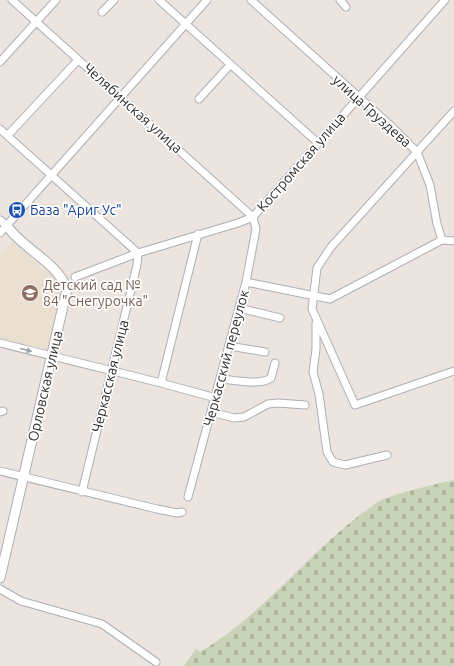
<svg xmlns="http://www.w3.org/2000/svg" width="454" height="666" viewBox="0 0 454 666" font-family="Ubuntu,sans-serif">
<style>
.education{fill:#ebdfd1}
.cemetery{fill:url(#cemetery-stones)}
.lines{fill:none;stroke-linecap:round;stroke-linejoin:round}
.minor-casing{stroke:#acafb6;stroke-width:9}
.tertiary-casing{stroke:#acafb6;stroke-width:11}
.minor{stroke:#fff;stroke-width:7}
.tertiary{stroke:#fff;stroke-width:9}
.oneway{fill:#a0a0a0}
.labels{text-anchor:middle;stroke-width:3.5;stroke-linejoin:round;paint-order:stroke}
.street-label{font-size:14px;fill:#2b2b2b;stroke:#fff}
.transit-label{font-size:14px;fill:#164399;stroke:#fff;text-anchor:start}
.education-label{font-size:14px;fill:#785e54;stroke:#fff;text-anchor:start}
</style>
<defs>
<pattern id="cemetery-stones" width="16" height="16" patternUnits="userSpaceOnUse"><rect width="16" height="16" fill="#c9d3b8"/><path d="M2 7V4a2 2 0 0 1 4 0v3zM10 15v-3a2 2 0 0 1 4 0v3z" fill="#adb59e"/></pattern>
</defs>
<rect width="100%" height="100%" fill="#ebe4df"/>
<!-- education -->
<path class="education" d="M12,242L53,277L59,286L61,300L51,345L46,349L0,339V255Z"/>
<!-- cemetery -->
<path class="cemetery" d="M454,480V666H184L196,649L200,652C267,613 313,545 378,502C392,494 437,484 454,480Z"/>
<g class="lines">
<!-- minor casing -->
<g class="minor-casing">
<path id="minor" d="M12,0L253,217
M159,0L318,143
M251,0L389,124L417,152L430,185L437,224L442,240
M340,0L346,7
M102,12L114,0
M0,62L56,0
M199,99L230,65
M454,111L331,247L317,268L312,309L355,405L454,371
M0,129L138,253L137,265L82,492
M8,135L78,60
M0,220L7,226
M0,233L207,0
M442,240L454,241
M75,277L138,253L238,223L253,217L445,0
M246,282L330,299L442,240
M239,308L280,318
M316,323V349L313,372L319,394L327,452L333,462L345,465L387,455
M0,343L161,383L216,398
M229,346L265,352
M221,379C235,380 259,386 271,378L275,363
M161,383L198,234
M0,412L3,411
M211,412L234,418L244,417L268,404L278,403L305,405
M0,471L157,509L177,513L182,512
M188,497L246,282L256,229L253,217
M0,589L21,601L102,624L156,662"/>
</g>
<!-- tertiary casing -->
<g class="tertiary-casing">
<path id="tertiary" d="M0,578L67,289C57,262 23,249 7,226"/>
</g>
<!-- minor -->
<use href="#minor" class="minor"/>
<!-- tertiary -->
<use href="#tertiary" class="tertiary"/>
</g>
<!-- one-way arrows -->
<defs><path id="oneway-solid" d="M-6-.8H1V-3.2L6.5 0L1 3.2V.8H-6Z"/></defs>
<use class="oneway" href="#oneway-solid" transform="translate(26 350) rotate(15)"/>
<!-- icons -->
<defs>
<g id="bus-disc" transform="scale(0.9)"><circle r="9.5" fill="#1a4fb4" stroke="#fff"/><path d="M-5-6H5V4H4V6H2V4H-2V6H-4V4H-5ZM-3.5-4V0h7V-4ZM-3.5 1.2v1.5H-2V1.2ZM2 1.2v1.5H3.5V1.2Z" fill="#fff"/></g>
<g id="school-disc" transform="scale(0.9)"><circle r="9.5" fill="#8d6e63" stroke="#fff"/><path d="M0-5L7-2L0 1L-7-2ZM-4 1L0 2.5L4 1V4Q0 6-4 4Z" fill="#fff"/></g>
</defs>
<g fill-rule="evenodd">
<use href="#bus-disc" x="17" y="210"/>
<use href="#school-disc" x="30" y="293"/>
</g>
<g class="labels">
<!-- street labels -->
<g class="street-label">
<text transform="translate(133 108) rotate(42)" y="5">Челябинская улица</text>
<text transform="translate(372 111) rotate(42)" y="5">улица Груздева</text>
<text transform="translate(301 162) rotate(-49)" y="5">Костромская улица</text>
<text transform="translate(226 358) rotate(-75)" y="5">Черкасский переулок</text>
<text transform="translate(110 376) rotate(-76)" y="5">Черкасская улица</text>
<text transform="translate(45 386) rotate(-77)" y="5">Орловская улица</text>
</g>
<!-- transit labels -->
<g class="transit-label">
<text x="30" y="215">База "Ариг Ус"</text>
</g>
<!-- education labels -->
<g class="education-label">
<text x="43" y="290">Детский сад №<tspan x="43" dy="16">84 "Снегурочка"</tspan></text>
</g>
</g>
</svg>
